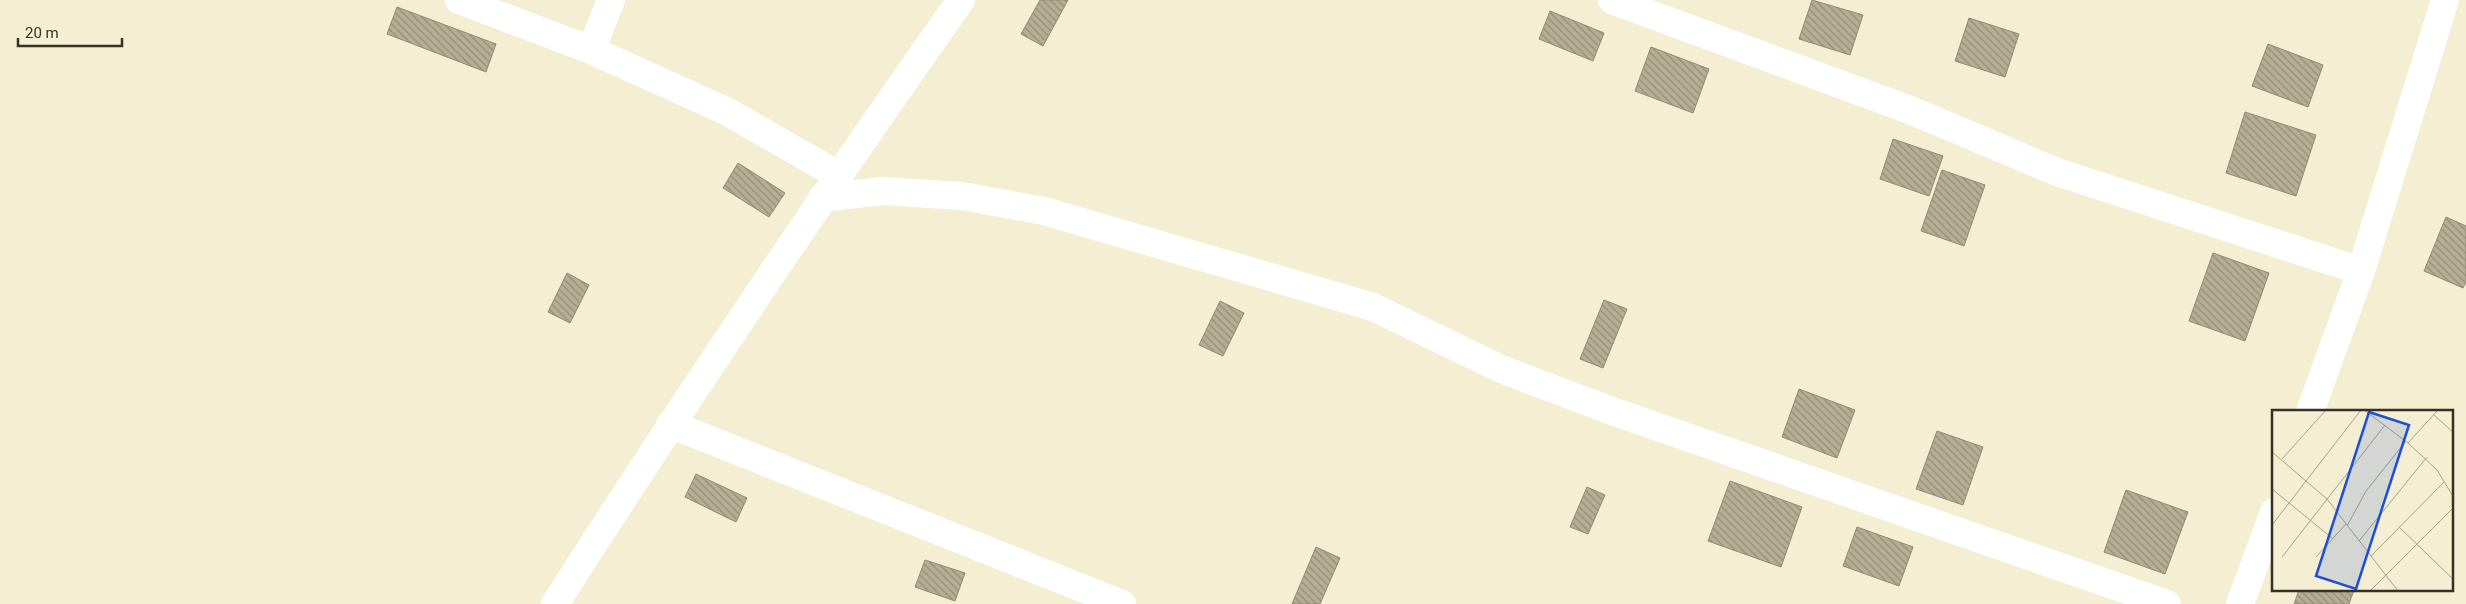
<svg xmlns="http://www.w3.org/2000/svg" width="2466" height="604" viewBox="0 0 2466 604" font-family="Roboto,sans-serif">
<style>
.building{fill:url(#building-back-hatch);stroke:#918b71}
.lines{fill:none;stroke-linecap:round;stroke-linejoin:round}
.minor{stroke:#fff;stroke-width:28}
.inset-road{fill:none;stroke:#a7a28d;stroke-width:1}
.view{fill:#1d4ed8;fill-opacity:0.15;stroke:#1d4ed8;stroke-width:2.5}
.inset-edge{fill:none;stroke:#343126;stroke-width:2.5}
</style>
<defs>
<pattern id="building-back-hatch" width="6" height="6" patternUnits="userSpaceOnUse" patternTransform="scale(1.25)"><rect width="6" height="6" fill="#b4ae93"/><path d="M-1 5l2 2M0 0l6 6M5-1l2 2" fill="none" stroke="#938e78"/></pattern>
</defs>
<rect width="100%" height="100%" fill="#f4eed2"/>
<!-- building -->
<path class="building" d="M1040,0H1068L1043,46L1021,34Z
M1812,0L1863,15L1850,55L1799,39Z
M397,7L496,44L486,72L387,34Z
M1550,11L1604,33L1593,61L1539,39Z
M1969,18L2019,34L2005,77L1955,61Z
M2268,44L2323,65L2308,107L2252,86Z
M1651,47L1709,69L1693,113L1635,91Z
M2245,112L2316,135L2296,196L2226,173Z
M1893,139L1943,156L1929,196L1880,179Z
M738,163L785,193L769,217L723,188Z
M1942,170L1985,185L1964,246L1921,231Z
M2446,217L2466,226V282L2463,288L2424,271Z
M2213,253L2269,273L2245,341L2189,321Z
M567,273L589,285L570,323L548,312Z
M1604,300L1627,309L1603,368L1580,359Z
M1220,301L1244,313L1223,356L1199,345Z
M1799,389L1855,410L1837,458L1782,437Z
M1937,431L1983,447L1963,505L1916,489Z
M696,474L747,498L736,522L685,497Z
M1730,481L1802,507L1781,567L1708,541Z
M1587,487L1605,495L1588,534L1570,527Z
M2126,490L2188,512L2165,574L2104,552Z
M1857,527L1913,547L1899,586L1843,566Z
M1316,547L1340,558L1320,604H1292Z
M925,560L965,573L955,601L915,587Z
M2299,590H2354L2349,604H2294Z"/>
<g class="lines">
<!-- minor -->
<path class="minor" d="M459,0L591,50L726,111L838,175
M1612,0L1910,110L2057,172L2361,271
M591,50L611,0
M822,198L882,191L962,196L1044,211L1373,307L1501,369L1612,411L2167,604
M2310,412L2361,271L2445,0
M670,424L1122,604
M555,604C686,399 821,198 961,0
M2240,604L2274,512"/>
</g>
<!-- overview -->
<g transform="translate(2272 410)">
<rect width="181" height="181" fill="#f4eed2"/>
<path class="inset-road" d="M92,0L136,33L166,0M162,5L182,23M136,33L165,60L182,88M0,42L55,89L126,181M10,49L54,0M0,79L60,128M0,115L89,0M75,116L94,81L134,31M127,117L182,170M87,131L155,47M99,146L172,72M10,147L113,15M44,147L74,114M98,181L182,97"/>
<path class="view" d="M97,2L137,15L84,179L44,166Z"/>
<rect width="181" height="181" class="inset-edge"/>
</g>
<!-- scale -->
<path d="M18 38v8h104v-8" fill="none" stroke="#343126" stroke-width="2.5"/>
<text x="25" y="38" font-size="15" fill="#343126" stroke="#f4eed2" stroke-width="4" paint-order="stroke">20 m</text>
</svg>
